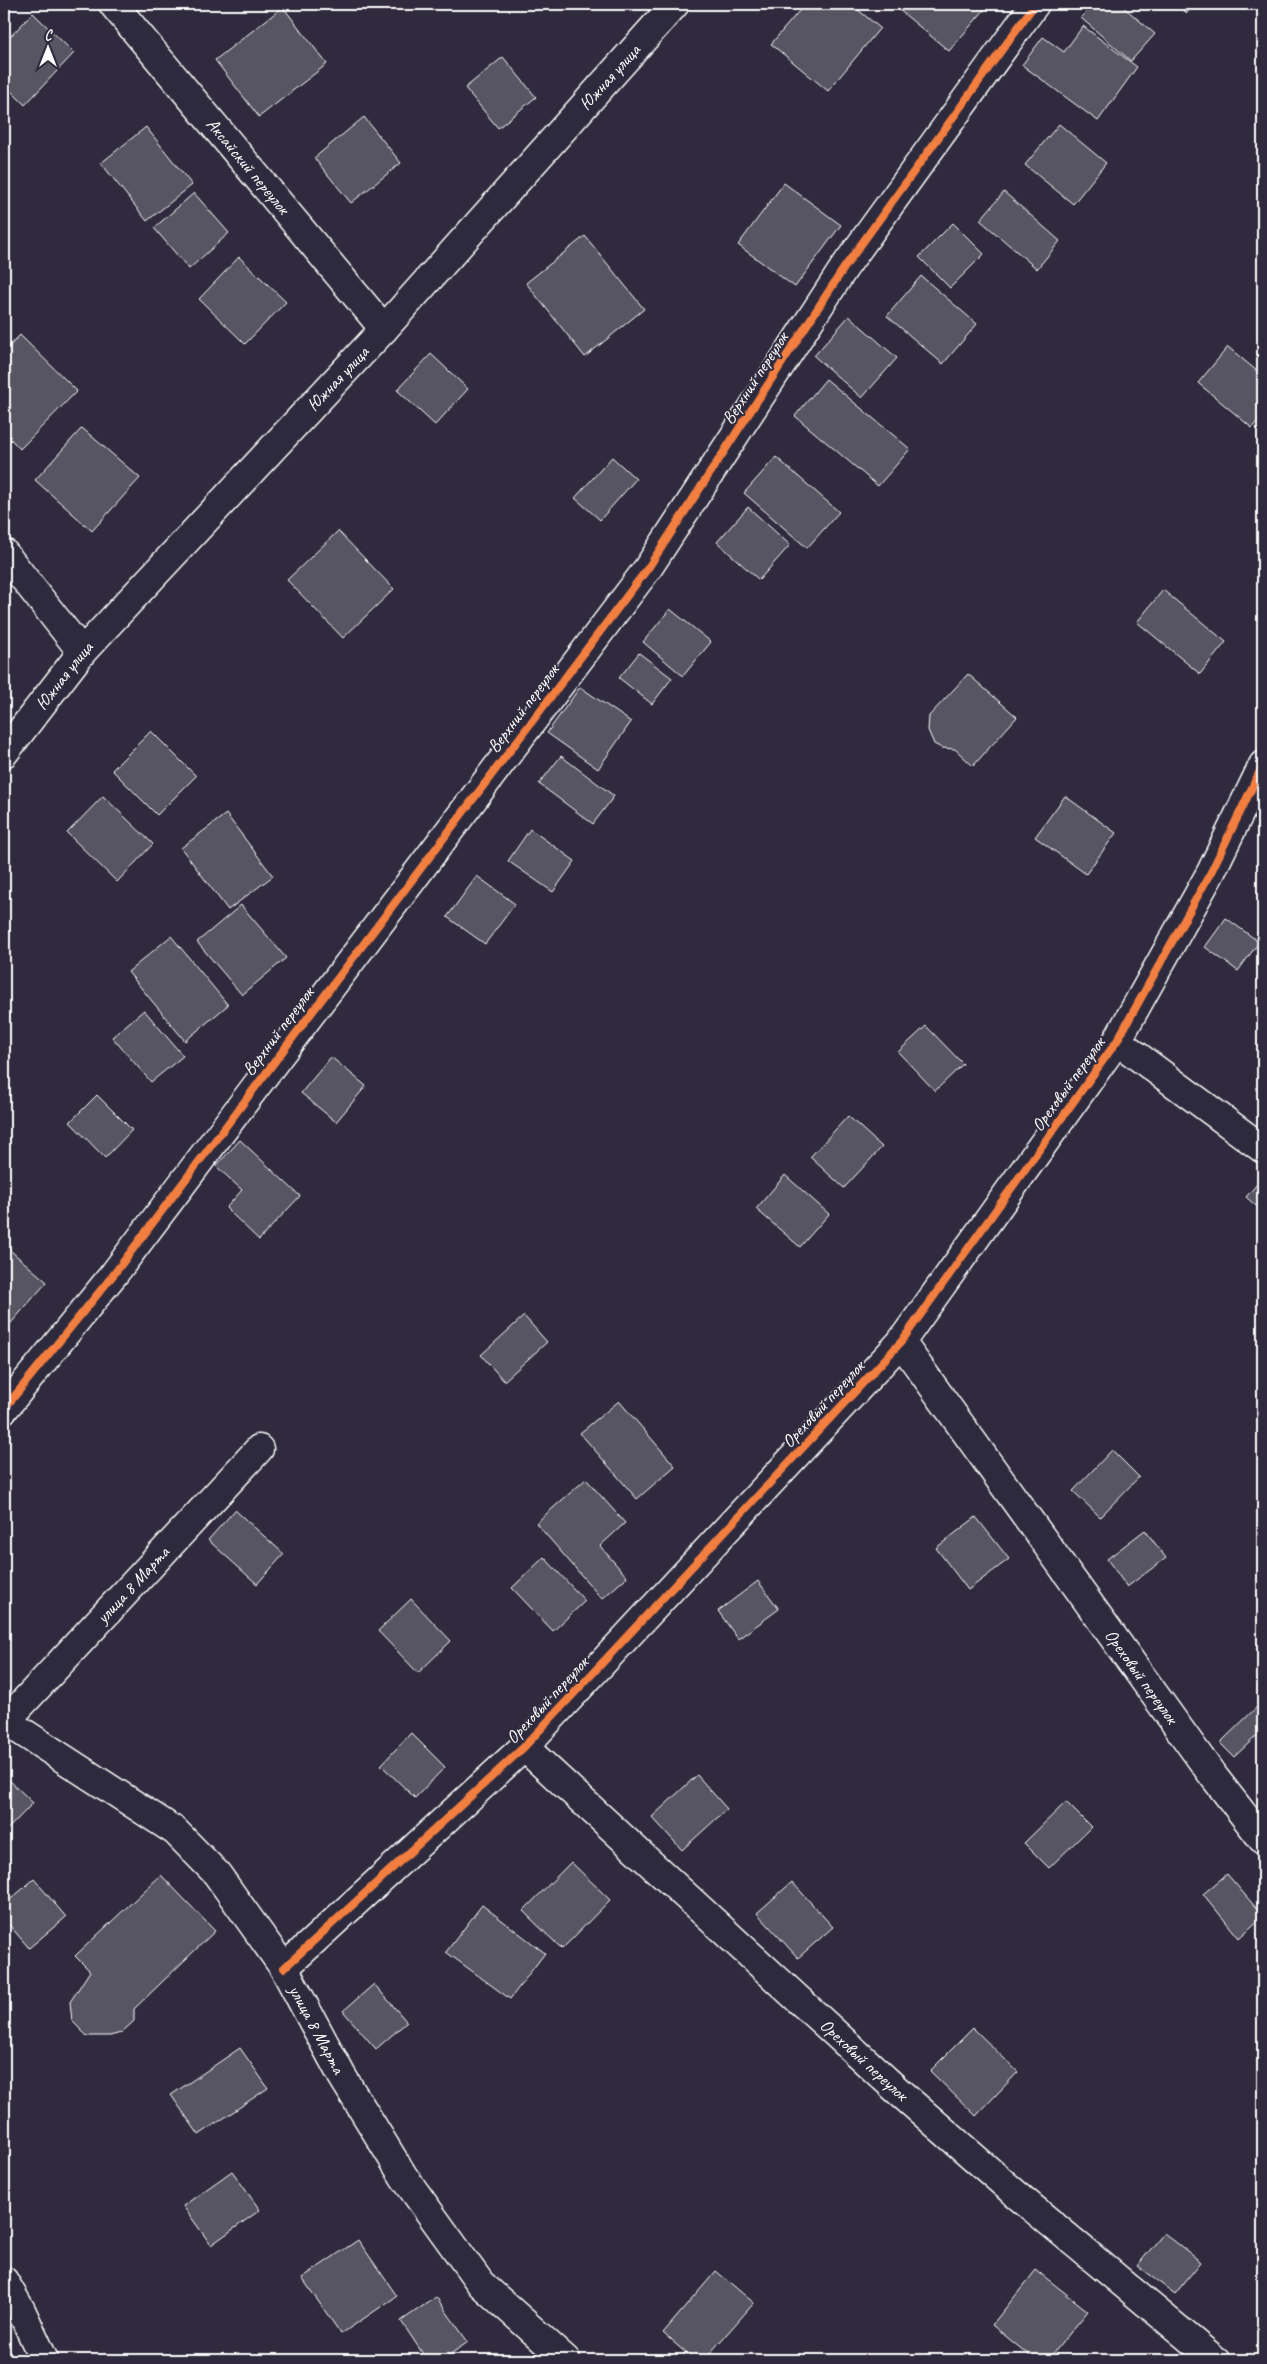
<svg xmlns="http://www.w3.org/2000/svg" width="1267" height="2364" viewBox="0 0 1267 2364" font-family="Caveat,sans-serif">
<style>
.building{fill:#595564;stroke:#fff}
.lines{fill:none;stroke-linecap:round;stroke-linejoin:round}
.minor-casing{stroke:#fff;stroke-width:31}
.minor{stroke:#2f2a3d;stroke-width:28}
.cycleway-casing{stroke:#2f2a3d;stroke-width:11}
.cycleway{stroke:#f27e40;stroke-width:8}
.labels{text-anchor:middle;stroke-width:4;stroke-linejoin:round;paint-order:stroke}
.street-label{font-size:18px;fill:#fff;stroke:#2f2a3d}
</style>
<rect width="100%" height="100%" fill="#2f2a3d"/>
<filter id="ink" filterUnits="userSpaceOnUse"><feTurbulence type="fractalNoise" baseFrequency=".02" numOctaves="2"/><feDisplacementMap in="SourceGraphic" scale="10" xChannelSelector="R" yChannelSelector="G"/><feConvolveMatrix kernelMatrix="1 2 1 2 8 2 1 2 1" color-interpolation-filters="sRGB"/></filter>
<g filter="url(#ink)">
<!-- building -->
<path class="building" d="M805,4H851L880,28L828,91L771,44Z
M892,4H978L985,9L949,51Z
M1094,4H1120L1155,34L1131,61L1081,18Z
M1175,4H1194L1187,13Z
M283,7L327,64L259,117L215,60Z
M33,13L74,53L25,105L4,84V43Z
M1083,26L1137,67L1098,121L1022,65L1043,37L1064,52Z
M503,57L536,97L498,128L465,88Z
M364,117L401,163L351,203L314,158Z
M1059,124L1106,163L1073,204L1025,165Z
M146,127L192,185L147,221L101,163Z
M784,183L841,225L795,287L738,245Z
M1004,192L1060,241L1037,269L980,220Z
M194,193L229,233L189,269L154,228Z
M953,223L984,254L950,288L919,257Z
M585,236L644,309L585,357L526,283Z
M239,257L286,302L245,344L199,299Z
M921,276L977,324L943,364L887,316Z
M849,316L897,358L862,398L814,356Z
M20,335L77,391L20,449L4,432V352Z
M1228,347L1263,376V414L1252,428L1198,383Z
M431,354L468,389L435,425L397,390Z
M826,379L910,449L878,486L795,416Z
M82,428L140,478L92,531L35,480Z
M612,457L636,479L600,520L575,498Z
M776,457L839,512L807,548L744,493Z
M748,507L790,545L759,580L717,542Z
M338,531L394,589L343,638L287,580Z
M1163,590L1226,642L1200,674L1137,622Z
M670,609L711,642L683,676L643,642Z
M639,653L672,678L652,704L619,678Z
M968,674L1017,717L973,766L955,749L942,748L934,744L928,730L929,716Z
M580,687L631,722L598,769L547,733Z
M151,731L196,776L157,815L112,770Z
M561,756L614,796L593,824L539,784Z
M103,796L153,844L117,882L67,833Z
M1065,796L1116,833L1086,874L1035,837Z
M226,814L273,876L228,910L181,848Z
M530,829L575,861L553,892L508,861Z
M477,876L515,904L485,944L447,917Z
M241,905L286,958L242,995L197,942Z
M1226,918L1259,942L1238,971L1205,947Z
M171,936L228,1005L185,1041L128,972Z
M144,1010L183,1056L151,1082L112,1037Z
M926,1026L963,1064L935,1091L898,1052Z
M331,1057L366,1086L336,1122L301,1093Z
M97,1095L132,1130L105,1158L70,1122Z
M848,1116L882,1147L844,1188L810,1157Z
M240,1140L300,1196L259,1240L226,1208L242,1190L216,1166Z
M785,1175L829,1214L800,1247L756,1209Z
M1263,1177V1212L1246,1197Z
M4,1245L47,1282L4,1331Z
M524,1316L547,1342L504,1381L481,1355Z
M619,1401L675,1466L637,1499L580,1433Z
M1112,1450L1139,1477L1100,1517L1073,1491Z
M586,1479L625,1523L600,1546L627,1577L602,1599L536,1523Z
M235,1510L284,1554L257,1584L208,1540Z
M976,1517L1009,1559L968,1590L936,1548Z
M1145,1530L1166,1558L1127,1587L1107,1559Z
M544,1557L585,1601L553,1631L512,1588Z
M758,1581L779,1609L738,1639L718,1611Z
M411,1599L451,1641L418,1673L378,1631Z
M1263,1701V1730L1234,1757L1220,1743Z
M411,1733L445,1767L415,1798L381,1765Z
M4,1775L33,1803L4,1833Z
M697,1775L727,1809L682,1850L652,1817Z
M1066,1802L1091,1827L1049,1868L1024,1843Z
M571,1862L610,1900L562,1949L523,1911Z
M1227,1874L1263,1916L1239,1938L1203,1894Z
M161,1875L215,1931L134,2009V2021L121,2033L110,2036H87L72,2021L70,2002L90,1971L75,1956Z
M34,1879L66,1917L29,1948L4,1919V1905Z
M792,1882L833,1927L798,1958L757,1913Z
M482,1905L545,1953L510,1999L446,1952Z
M374,1984L407,2022L376,2049L343,2011Z
M973,2028L1018,2072L976,2116L930,2071Z
M240,2048L268,2088L199,2135L171,2095Z
M232,2171L260,2210L211,2245L183,2206Z
M1164,2233L1201,2262L1175,2294L1137,2266Z
M358,2240L397,2296L341,2334L302,2278Z
M1036,2270L1088,2311L1048,2360H1035L992,2325Z
M716,2271L754,2303L704,2360H694L663,2333Z
M436,2297L468,2342L442,2360H427L401,2321Z"/>
<g class="lines">
<!-- minor casing -->
<g class="minor-casing">
<g id="minor">
<path id="s1" d="M113,4L384,329"/>
<path d="M4,553L82,652"/>
<path id="s2" d="M4,753L82,652L384,329L675,4"/>
<path d="M1117,1041L1263,1149"/>
<path id="s3" d="M901,1342L1211,1773L1263,1840"/>
<path d="M4,1409L114,1274L648,568L844,268L1035,4"/>
<path id="s4" d="M4,1720L175,1831L217,1874L284,1968L342,2076L404,2177L481,2284L566,2360"/>
<path id="s5" d="M6,1721L259,1449"/>
<path id="s6" d="M524,1747L898,2091L1017,2195L1215,2360"/>
<path d="M284,1968L524,1747L901,1342L1117,1041L1211,872L1263,765"/>
<path d="M4,2281L21,2310L44,2360"/>
</g>
</g>
<!-- minor -->
<use href="#minor" class="minor"/>
<!-- cycleway casing -->
<g class="cycleway-casing">
<path id="cycleway" d="M4,1409L114,1274L648,568L844,268L1035,4
M284,1968L524,1747L901,1342L1117,1041L1211,872L1263,765"/>
</g>
<!-- cycleway -->
<use href="#cycleway" class="cycleway"/>
</g>
</g>
<g class="labels">
<!-- street labels -->
<g class="street-label">
<text dy="6" stroke="none"><textPath href="#s2" startOffset="908">Южная улица</textPath></text>
<text dy="6" stroke="none"><textPath href="#s1" startOffset="211">Аксайский переулок</textPath></text>
<text dy="6" stroke="none"><textPath href="#s2" startOffset="502">Южная улица</textPath></text>
<text transform="translate(755 378) rotate(-57)" y="6">Верхний переулок</text>
<text dy="6" stroke="none"><textPath href="#s2" startOffset="98">Южная улица</textPath></text>
<text transform="translate(523 708) rotate(-53)" y="6">Верхний переулок</text>
<text transform="translate(278 1031) rotate(-53)" y="6">Верхний переулок</text>
<text transform="translate(1068 1084) rotate(-54)" y="6">Ореховый переулок</text>
<text transform="translate(823 1404) rotate(-47)" y="6">Ореховый переулок</text>
<text dy="6" stroke="none"><textPath href="#s5" startOffset="186">улица 8 Марта</textPath></text>
<text dy="6" stroke="none"><textPath href="#s3" startOffset="412">Ореховый переулок</textPath></text>
<text transform="translate(547 1700) rotate(-47)" y="6">Ореховый переулок</text>
<text dy="6" stroke="none"><textPath href="#s4" startOffset="449">улица 8 Марта</textPath></text>
<text dy="6" stroke="none"><textPath href="#s6" startOffset="462">Ореховый переулок</textPath></text>
</g>
</g>
<!-- margin -->
<rect width="1267" height="2364" fill="none" stroke="#2f2a3d" stroke-width="20"/>
<rect x="10" y="10" width="1247" height="2344" fill="none" stroke="#fff" stroke-width="2" filter="url(#ink)"/>
<!-- north arrow -->
<g transform="translate(48 48)" stroke="#2f2a3d" stroke-width="4" paint-order="stroke">
<path d="M0-4L9 19L0 12L-9 19Z" fill="#ffffff"/>
<text y="-8" font-size="14" font-weight="bold" text-anchor="middle" fill="#ffffff">С</text>
</g>
</svg>
